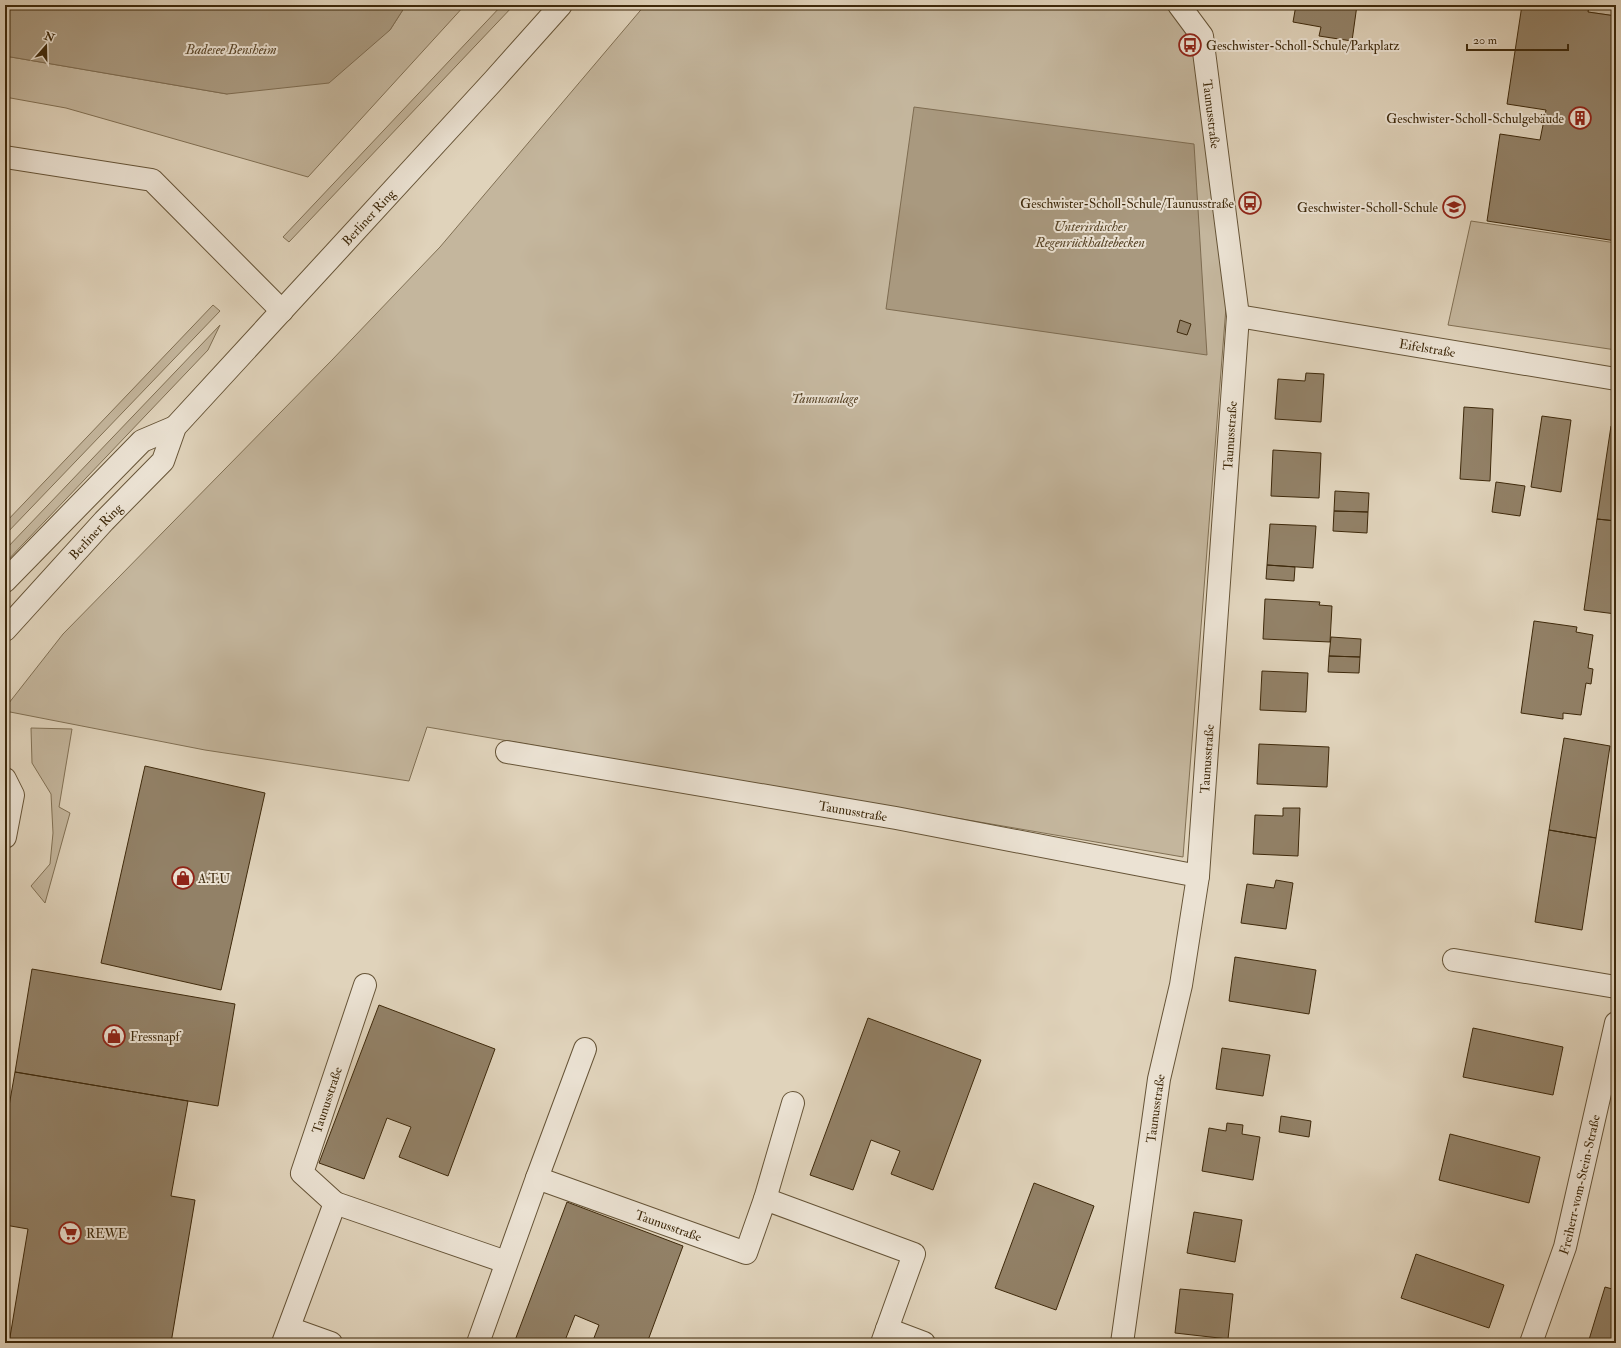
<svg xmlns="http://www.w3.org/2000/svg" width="1621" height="1348" viewBox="0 0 1621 1348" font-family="'IM FELL Double Pica',serif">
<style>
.green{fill:#c4b69d;stroke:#817054}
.water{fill:#a9997f;stroke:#7e6c51}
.building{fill:#928167;stroke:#3e290b}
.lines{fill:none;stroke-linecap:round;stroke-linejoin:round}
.minor-casing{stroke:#665437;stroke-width:24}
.minor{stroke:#ebe2d3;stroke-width:22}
.labels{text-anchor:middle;stroke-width:4;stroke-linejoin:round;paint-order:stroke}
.poi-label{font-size:13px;fill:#3e290b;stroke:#ebe2d3;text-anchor:start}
.street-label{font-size:13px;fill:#3e290b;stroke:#ebe2d3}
.park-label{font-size:13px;font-style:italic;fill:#594528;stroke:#ebe2d3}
.water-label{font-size:14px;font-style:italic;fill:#594528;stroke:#ebe2d3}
</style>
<rect width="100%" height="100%" fill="#e0d3bb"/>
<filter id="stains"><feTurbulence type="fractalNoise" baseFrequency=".005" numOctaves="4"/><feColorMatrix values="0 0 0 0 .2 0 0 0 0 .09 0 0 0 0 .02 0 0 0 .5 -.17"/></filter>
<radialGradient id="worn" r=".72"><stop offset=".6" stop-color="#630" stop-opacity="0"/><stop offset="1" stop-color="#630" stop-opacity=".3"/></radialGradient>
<!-- green -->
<path class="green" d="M406,5H465L308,177L66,108L5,97V56L227,94L390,30Z
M502,5H514L289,242L283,237Z
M645,5H1179L1202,36L1230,256L1183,857L427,727L409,781L205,750L5,711V708L63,634L332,360L440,247Z
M1589,5H1616V16L1588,12Z
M1471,221L1616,243V350L1448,325Z
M213,305L220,311L5,535V523Z
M220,325L208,350L5,563V550Z
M31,728L72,729L59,807L70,813L45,903L31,886L50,864L53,833L51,794L32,763Z"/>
<!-- water -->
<path class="water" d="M5,5H406L390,30L329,83L227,94L5,56Z
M914,107L1194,144L1207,355L886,309Z"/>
<!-- building -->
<path class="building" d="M1296,5H1357L1352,41L1319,36L1321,27L1293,22Z
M1522,5H1589L1588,12L1616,16V241L1487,221L1500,134L1540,140L1546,110L1507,104Z
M1180,320L1191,324L1187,335L1177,332Z
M1306,373L1324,374L1321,422L1275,419L1278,379L1305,381Z
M1464,407L1493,409L1490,481L1460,479Z
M1542,416L1571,420L1561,492L1531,487Z
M1611,426L1616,427V521L1597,519Z
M1273,450L1321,453L1319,498L1271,496Z
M1496,482L1525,486L1520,516L1492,512Z
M1335,491L1369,493L1368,512L1334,511Z
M1334,511L1368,512L1367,533L1333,531Z
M1597,519L1616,521V614L1584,610Z
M1270,524L1316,526L1313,568L1267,565Z
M1267,565L1295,567L1294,581L1266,579Z
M1265,599L1320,602L1319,605L1332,606L1330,642L1263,639Z
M1534,621L1577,627L1576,632L1593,635L1588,668L1593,669L1591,684L1586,683L1581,715L1563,713V719L1521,713Z
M1331,637L1361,639L1360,657L1329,656Z
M1329,656L1360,657L1359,673L1328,672Z
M1262,671L1308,673L1306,712L1260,710Z
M1564,738L1610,746L1596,838L1549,830Z
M1259,744L1329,747L1327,787L1257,784Z
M145,766L265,793L221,990L101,963Z
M1283,808H1300L1298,856L1253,854L1255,815L1283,816Z
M1549,830L1596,838L1582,930L1535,922Z
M1276,880L1293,883L1286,929L1241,923L1247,884L1274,888Z
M1235,957L1316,970L1309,1014L1229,1001Z
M32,969L235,1004L218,1106L15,1072Z
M379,1005L495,1049L448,1176L399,1157L411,1127L387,1118L364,1179L319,1163Z
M868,1018L981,1060L933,1190L891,1174L900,1151L871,1140L853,1190L810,1175Z
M1473,1028L1563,1047L1553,1095L1463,1077Z
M1222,1048L1270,1055L1263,1096L1216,1089Z
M15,1072L188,1101L171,1196L195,1200L171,1343H9L28,1229L5,1225V1129Z
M1281,1116L1311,1121L1309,1137L1279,1132Z
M1227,1123L1243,1125L1242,1134L1260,1137L1253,1180L1202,1171L1209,1128L1226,1131Z
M1450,1134L1540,1157L1529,1203L1439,1180Z
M1034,1183L1094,1206L1056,1310L995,1288Z
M567,1202L683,1246L647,1343H592L599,1325L575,1315L564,1343H514Z
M1194,1212L1242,1220L1235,1262L1187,1253Z
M1416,1254L1504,1285L1489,1328L1401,1298Z
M1605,1287L1616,1290V1343H1588Z
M1180,1289L1233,1294L1228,1339L1175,1333Z"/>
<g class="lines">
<!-- minor casing -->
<g class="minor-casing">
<g id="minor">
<path d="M5,157L152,180L282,311"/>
<path id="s1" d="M1238,316L1616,379"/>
<path d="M5,581L142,441L175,427"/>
<path id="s2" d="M5,630L104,521L163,461L175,427L494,80L561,5"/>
<path id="s3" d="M507,752L896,818L1198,876"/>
<path d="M5,779L13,795L5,837"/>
<path d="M1454,960L1616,987"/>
<path d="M537,1178L585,1049"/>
<path d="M765,1199L793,1103"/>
<path d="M335,1203L506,1262"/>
<path d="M289,1328L331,1343"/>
<path d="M887,1329L924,1343"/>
<path id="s4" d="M283,1343L335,1203L302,1173L365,985"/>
<path id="s5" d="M478,1343L537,1178L746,1253L765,1199L914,1254L882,1343"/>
<path id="s6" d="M1122,1343L1159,1079L1181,985L1198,876L1238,316L1202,36L1179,5"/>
<path id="s7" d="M1531,1343L1565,1247L1616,1023"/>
</g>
</g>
<!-- minor -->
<use href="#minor" class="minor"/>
</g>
<!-- icons -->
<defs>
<g id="bus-ring" transform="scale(1.15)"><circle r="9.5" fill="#ebe2d3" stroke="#8f2418" stroke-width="1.5"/><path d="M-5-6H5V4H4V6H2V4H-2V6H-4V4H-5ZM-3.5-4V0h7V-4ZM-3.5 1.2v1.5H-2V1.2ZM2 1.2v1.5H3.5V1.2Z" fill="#8f2418"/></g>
<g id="building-ring" transform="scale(1.15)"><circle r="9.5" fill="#ebe2d3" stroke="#8f2418" stroke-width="1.5"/><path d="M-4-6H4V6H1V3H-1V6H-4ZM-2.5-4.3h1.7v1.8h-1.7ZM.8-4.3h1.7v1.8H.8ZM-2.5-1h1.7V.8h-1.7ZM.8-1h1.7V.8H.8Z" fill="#8f2418"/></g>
<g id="school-ring" transform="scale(1.15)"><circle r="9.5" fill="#ebe2d3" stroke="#8f2418" stroke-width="1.5"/><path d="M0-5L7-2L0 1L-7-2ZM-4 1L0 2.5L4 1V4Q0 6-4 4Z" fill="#8f2418"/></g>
<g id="shop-ring" transform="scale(1.15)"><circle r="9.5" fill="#ebe2d3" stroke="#8f2418" stroke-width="1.5"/><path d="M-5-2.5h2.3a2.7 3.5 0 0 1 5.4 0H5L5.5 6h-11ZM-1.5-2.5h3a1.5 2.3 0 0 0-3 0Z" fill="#8f2418"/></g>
<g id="supermarket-ring" transform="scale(1.15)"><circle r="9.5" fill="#ebe2d3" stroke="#8f2418" stroke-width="1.5"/><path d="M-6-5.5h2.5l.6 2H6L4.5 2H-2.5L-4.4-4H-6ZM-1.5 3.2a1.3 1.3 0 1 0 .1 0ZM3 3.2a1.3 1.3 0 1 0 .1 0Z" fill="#8f2418"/></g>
</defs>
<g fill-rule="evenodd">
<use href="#bus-ring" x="1190" y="45"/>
<use href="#building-ring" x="1580" y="118"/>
<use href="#bus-ring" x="1250" y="203"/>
<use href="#school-ring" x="1454" y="207"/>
<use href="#shop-ring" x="183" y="878"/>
<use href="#shop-ring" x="114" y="1036"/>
<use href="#supermarket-ring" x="70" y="1233"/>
</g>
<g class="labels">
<!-- poi labels -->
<g class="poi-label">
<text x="1206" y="50">Geschwister-Scholl-Schule/Parkplatz</text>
<text x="1564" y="123" text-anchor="end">Geschwister-Scholl-Schulgebäude</text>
<text x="1234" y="208" text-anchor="end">Geschwister-Scholl-Schule/Taunusstraße</text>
<text x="1438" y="212" text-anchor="end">Geschwister-Scholl-Schule</text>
<text x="198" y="883">A.T.U</text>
<text x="130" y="1041">Fressnapf</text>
<text x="86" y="1238">REWE</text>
</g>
<!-- street labels -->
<g class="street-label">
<text transform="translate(1212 114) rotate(83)" y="5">Taunusstraße</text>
<text dy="5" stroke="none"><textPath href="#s2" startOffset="553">Berliner Ring</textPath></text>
<text dy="5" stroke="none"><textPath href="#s1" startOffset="192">Eifelstraße</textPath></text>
<text dy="5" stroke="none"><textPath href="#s6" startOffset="915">Taunusstraße</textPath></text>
<text dy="5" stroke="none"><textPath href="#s2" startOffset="134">Berliner Ring</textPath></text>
<text dy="5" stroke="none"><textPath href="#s6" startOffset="591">Taunusstraße</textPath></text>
<text dy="5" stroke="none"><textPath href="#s3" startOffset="351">Taunusstraße</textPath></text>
<text dy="5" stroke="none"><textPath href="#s4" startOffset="271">Taunusstraße</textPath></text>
<text dy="5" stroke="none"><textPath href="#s6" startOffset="237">Taunusstraße</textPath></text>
<text dy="5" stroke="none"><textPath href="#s7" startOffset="166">Freiherr-vom-Stein-Straße</textPath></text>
<text dy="5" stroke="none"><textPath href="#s5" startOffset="315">Taunusstraße</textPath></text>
</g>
<!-- park labels -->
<g class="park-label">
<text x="825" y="403">Taunusanlage</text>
</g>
<!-- water labels -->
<g class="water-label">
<text x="231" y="54">Badesee Bensheim</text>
<text x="1090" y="231">Unterirdisches<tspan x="1090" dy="16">Regenrückhaltebecken</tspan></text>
</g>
</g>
<!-- margin -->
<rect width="1621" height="1348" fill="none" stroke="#e0d3bb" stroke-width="20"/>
<rect x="6" y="6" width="1609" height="1336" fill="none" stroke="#3e290b" stroke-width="2"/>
<rect x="10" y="10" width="1601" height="1328" fill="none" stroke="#3e290b"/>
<!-- north arrow -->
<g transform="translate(46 46) rotate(20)" stroke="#ebe2d3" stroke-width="3" paint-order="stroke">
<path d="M0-3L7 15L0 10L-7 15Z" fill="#3e290b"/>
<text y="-6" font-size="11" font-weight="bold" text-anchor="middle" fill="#3e290b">N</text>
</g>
<!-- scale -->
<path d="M1467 44v6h101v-6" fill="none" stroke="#3e290b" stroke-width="2"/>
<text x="1473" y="44" font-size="12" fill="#3e290b" stroke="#ebe2d3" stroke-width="3" paint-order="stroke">20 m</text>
<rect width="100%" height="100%" filter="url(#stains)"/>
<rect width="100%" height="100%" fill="url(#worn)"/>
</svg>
